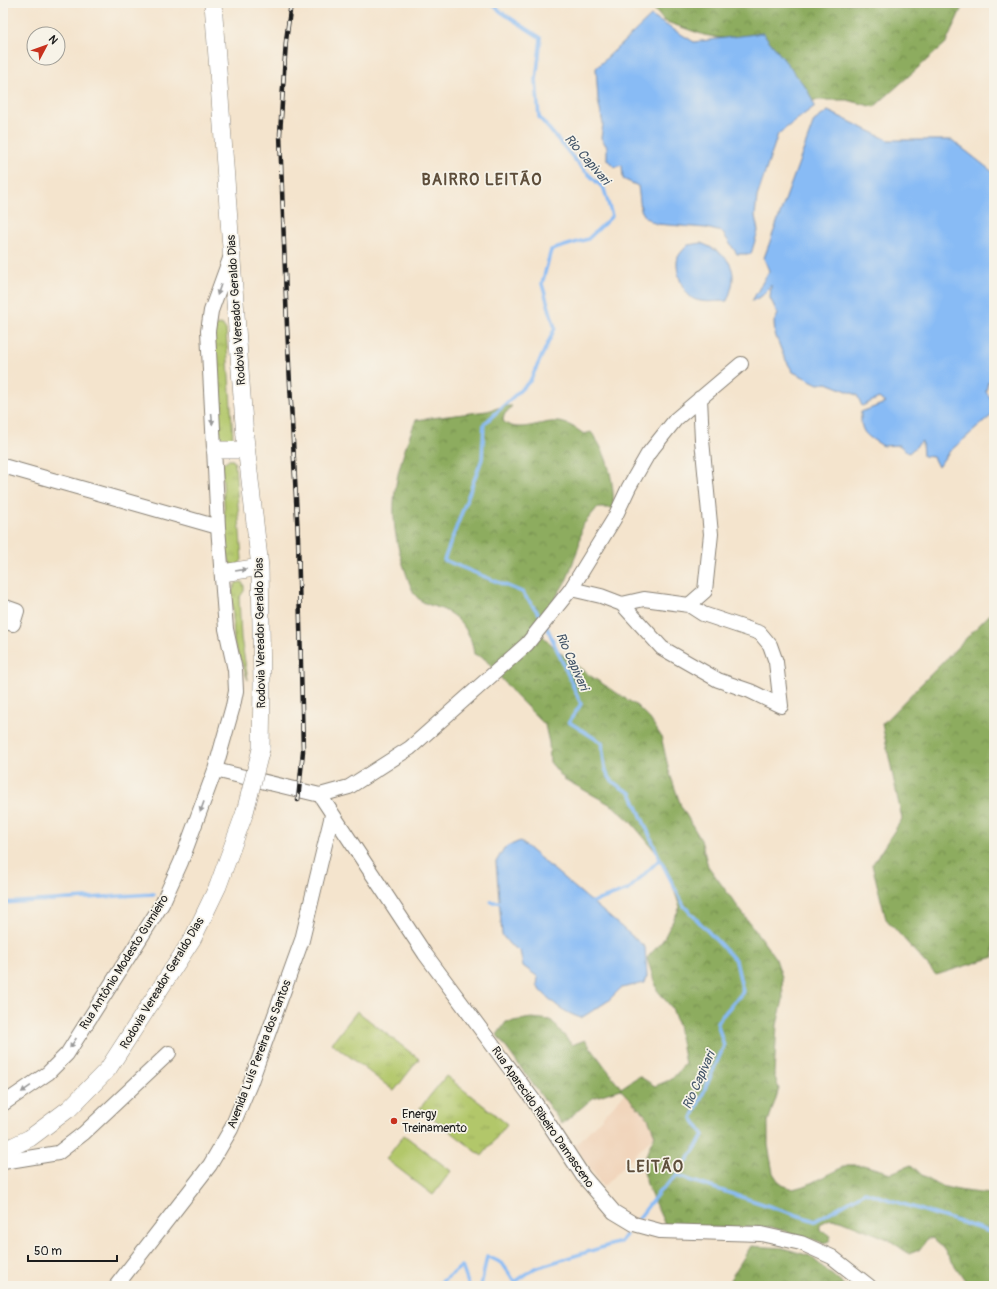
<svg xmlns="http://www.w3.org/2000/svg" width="997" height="1289" viewBox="0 0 997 1289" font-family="Pangolin,sans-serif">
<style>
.built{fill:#f1d5bc}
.grass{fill:url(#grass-tufts);stroke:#677244}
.forest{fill:url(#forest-crowns);stroke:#54643e}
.garden{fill:#b2c76b;stroke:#677244}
.water{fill:#88bbf5;stroke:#526c88}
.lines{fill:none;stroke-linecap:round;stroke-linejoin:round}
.stream{stroke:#88bbf5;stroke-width:3.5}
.minor-casing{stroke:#888074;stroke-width:16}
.major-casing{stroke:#888074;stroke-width:18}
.minor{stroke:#fff;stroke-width:14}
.major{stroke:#fff;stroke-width:17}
.rail-casing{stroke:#1c1c1c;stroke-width:4.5}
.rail{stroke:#f7f3e8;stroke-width:3;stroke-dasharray:9;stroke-linecap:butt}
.major-bridge-casing{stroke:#888074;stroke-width:18;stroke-linecap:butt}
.major-bridge{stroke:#fff;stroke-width:17}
.oneway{fill:#999}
.poi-dot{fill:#c8321e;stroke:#f7f3e8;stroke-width:1.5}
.labels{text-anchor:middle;stroke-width:3.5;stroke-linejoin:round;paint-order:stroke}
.street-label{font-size:12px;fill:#1c1c1c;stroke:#f7f3e8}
.poi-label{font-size:12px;fill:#1c1c1c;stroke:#f7f3e8;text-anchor:start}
.water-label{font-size:13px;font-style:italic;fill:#425468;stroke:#f7f3e8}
.district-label{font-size:16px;font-weight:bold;letter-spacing:1px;fill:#5e4e3b;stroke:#f7f3e8}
</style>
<defs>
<pattern id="grass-tufts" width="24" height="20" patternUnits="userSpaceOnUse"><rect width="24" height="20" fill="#b2c76b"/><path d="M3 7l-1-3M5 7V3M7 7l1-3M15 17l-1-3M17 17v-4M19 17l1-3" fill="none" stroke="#98aa5c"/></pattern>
<pattern id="forest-crowns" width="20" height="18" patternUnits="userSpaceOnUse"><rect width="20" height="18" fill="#8dac5f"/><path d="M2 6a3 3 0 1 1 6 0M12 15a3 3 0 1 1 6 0" fill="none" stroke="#728b4e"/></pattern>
</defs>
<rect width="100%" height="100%" fill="#f7f3e8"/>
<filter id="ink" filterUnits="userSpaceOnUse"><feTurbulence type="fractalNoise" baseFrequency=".025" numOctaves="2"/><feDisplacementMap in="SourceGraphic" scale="8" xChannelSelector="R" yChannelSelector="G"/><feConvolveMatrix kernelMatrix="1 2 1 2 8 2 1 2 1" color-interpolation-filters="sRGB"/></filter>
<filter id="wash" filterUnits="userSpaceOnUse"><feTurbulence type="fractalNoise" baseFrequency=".012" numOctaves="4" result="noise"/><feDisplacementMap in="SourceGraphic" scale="16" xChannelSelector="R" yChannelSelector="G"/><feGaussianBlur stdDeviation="0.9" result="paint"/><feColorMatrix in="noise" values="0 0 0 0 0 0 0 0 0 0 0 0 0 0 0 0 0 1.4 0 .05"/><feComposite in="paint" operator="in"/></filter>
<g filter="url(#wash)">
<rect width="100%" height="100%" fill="#f4e4cd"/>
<!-- built -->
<path class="built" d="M635,1083L670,1120L603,1187L575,1146Z"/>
<!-- grass -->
<path class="grass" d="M222,324L226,330L233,439L229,445L223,444L219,440L213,328L217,325Z
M228,460H233L235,464L242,560L237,566L231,565L227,554L222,467L223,463Z
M242,582L244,586V591L239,598L241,638L248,680L234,643L232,592L236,583Z
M357,1011L419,1059L394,1091L332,1043Z
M446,1076L507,1124L482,1156L420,1108Z"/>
<!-- forest -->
<path class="forest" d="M649,3H962L963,5L946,43L874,107L847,100H815L797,107L732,40L704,35L664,21Z
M505,406H512L504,415L503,421C518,435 541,420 558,422C569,423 575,428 584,434L591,432C609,455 613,480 614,508H597L582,526L579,546L567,579L540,624L541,634L558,651L589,675L637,706L650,719L661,736L669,771L681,806L701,840L708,866L776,959L782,977L783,1000L777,1025L774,1074L779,1089L768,1122V1145L773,1173L781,1185L793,1189L807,1185L847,1165H863L891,1173L911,1165C917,1170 923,1177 930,1181C946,1190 976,1193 994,1194V1286H969L942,1247L932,1238H928L919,1250L909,1254L888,1239L841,1220L830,1219L820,1224V1230L831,1236L829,1241L824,1243L771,1227L723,1228L665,1225C658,1208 646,1189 644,1171C643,1159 650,1145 655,1135L648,1118L620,1089L593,1098L562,1124L497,1035L506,1022L532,1018L551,1020L572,1045L585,1040L621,1088L639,1076L655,1086L672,1079L685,1064L678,1025L672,1008L657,990L647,958L663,940L680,907L667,869L656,852L630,821L613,806L564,779L550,762L549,743L545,725L516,696L485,659L474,654C471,632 460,616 439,608C433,606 425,604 420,600C412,594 409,581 406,573C385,515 393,478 415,422L416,420L487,411Z
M994,610V957L936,975L886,919L872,865L902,819L882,724Z
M751,1246L783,1248L810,1256L845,1286H726Z"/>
<!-- garden -->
<path class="garden" d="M404,1135L451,1171L433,1195L386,1159Z"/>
<!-- water -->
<path class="water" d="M651,16L694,42L763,33L807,89L815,106L778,134L757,197L755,216L758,231L751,254H737L722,232L706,228L656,224L646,218L641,210L638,186L623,179L622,165L615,167L607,160V147L601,138L603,124L598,100L596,68Z
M828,111L888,140H952L994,173V377L988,382L986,392L993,401L992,415L949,452L938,467L933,457L923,456L922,441L909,453L899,445L883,446C866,435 860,434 861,412L885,403L879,398L862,406L857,395L827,383L818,384L793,372L784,357L775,334L774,322L778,314L770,298L771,285L762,296L752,301L769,271L764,258L814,121Z
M701,243C732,256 740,270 727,301C717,301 706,303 696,300C683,296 674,269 678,257C680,253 685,248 688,245Z
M520,841L645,947L647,976L645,983L621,988L608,1001L581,1018C562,1012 550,1001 537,986L538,977L523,966L520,951L510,945L502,935L496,862L504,848Z"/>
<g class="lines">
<!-- stream -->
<path class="stream" d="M491,3L501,12L541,38L536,80L539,117L581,167L604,189L612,216L588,239L551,250L542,284L555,328L530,381L484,424L482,459L444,560L522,592L543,619
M546,625L581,704L569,722L602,743C605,771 603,780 631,793L660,859L684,906L736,961L743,992L717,1022L724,1046L692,1118L704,1135L677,1176L815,1221L865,1192L994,1233
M491,902H502
M3,903L154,894
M590,903L628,890L660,859
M639,1218L659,1192L677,1176
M436,1286L462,1266L469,1286
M481,1286L487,1256L502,1263L515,1282L535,1268L620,1242L626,1235"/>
</g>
</g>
<g filter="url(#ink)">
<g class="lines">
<!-- minor casing -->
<g class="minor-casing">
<path id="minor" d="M3,466L218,527
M571,589L601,596L622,604L644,599L689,605L703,614L760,633L770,645L776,662L781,706L750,691L718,680L662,648L622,604
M689,605L705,591L711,534L702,440L700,398
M3,606L17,611L13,624L3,621
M215,770L320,795L349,787L410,748L527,644L571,589L614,519L629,487L648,454L676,419L741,364
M320,795L425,954L534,1101L583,1176L614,1212L634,1224L660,1231L761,1234L801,1243L832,1257L869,1286
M3,1104L48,1073L67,1054L162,904L181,862L215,770L233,706L236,691L235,670L226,629L218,527L208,331L211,311L231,256
M3,1162L58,1153L84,1133L169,1053
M116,1286L210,1165L231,1129L250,1084L302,940L332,815"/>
</g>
<!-- major casing -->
<g class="major-casing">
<path id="major" d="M213,3L245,437L260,567L262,684L261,749
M215,450H246
M223,573L260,567
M3,1151L30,1138L70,1108L108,1069L193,938L218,886L245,812"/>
</g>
<!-- minor -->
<use href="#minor" class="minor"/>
<!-- major -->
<use href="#major" class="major"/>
<!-- rail casing -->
<g class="rail-casing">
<path id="rail" d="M291,3L286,41L280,134L287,326L298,537L303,751L298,800"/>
</g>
<!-- rail -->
<use href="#rail" class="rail"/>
<!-- major-bridge casing -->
<g class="major-bridge-casing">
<path id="major-bridge" d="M245,812L261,749"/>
</g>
<!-- major-bridge -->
<use href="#major-bridge" class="major-bridge"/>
</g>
<!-- one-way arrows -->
<defs><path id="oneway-solid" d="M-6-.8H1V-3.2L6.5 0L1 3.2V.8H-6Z"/></defs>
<g class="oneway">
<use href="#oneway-solid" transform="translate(219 290) rotate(109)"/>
<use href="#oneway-solid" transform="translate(212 419) rotate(86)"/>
<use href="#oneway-solid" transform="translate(241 570) rotate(-9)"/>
<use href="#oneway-solid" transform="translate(202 807) rotate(110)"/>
<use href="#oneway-solid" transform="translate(73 1043) rotate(124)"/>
<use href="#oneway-solid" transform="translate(26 1089) rotate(145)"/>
</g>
</g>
<!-- markers -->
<circle class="poi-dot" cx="394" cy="1121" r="4"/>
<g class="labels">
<!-- street labels -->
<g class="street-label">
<text transform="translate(236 310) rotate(-94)" y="4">Rodovia Vereador Geraldo Dias</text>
<text transform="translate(260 633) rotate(-91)" y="4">Rodovia Vereador Geraldo Dias</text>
<text transform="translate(124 962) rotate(-58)" y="4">Rua Antônio Modesto Gumieiro</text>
<text transform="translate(162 983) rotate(-59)" y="4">Rodovia Vereador Geraldo Dias</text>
<text transform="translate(259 1054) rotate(-69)" y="4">Avenida Luís Pereira dos Santos</text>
<text transform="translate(543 1117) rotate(55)" y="4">Rua Aparecido Ribeiro Damasceno</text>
</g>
<!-- poi labels -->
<g class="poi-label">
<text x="402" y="1118">Energy<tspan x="402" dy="14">Treinamento</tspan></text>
</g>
<!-- water labels -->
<g class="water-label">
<text transform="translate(588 159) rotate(49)" y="5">Rio Capivari</text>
<text transform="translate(573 661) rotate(66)" y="5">Rio Capivari</text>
<text transform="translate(698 1080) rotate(-66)" y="5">Rio Capivari</text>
</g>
<!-- district labels -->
<g class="district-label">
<text x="482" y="185">BAIRRO LEITÃO</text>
<text x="655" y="1172">LEITÃO</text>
</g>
</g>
<!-- margin -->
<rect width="997" height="1289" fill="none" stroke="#f7f3e8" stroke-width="16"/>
<!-- north arrow -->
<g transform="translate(46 46) rotate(49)"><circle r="19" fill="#f7f3e8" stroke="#9f9d96"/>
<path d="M0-3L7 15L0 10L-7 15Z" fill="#c8321e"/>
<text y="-6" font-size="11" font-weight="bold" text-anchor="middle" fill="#1c1c1c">N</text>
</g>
<!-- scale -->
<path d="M28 1255v6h89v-6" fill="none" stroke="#1c1c1c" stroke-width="2"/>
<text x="34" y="1255" font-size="12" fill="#1c1c1c" stroke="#f7f3e8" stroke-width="3" paint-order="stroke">50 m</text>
</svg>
